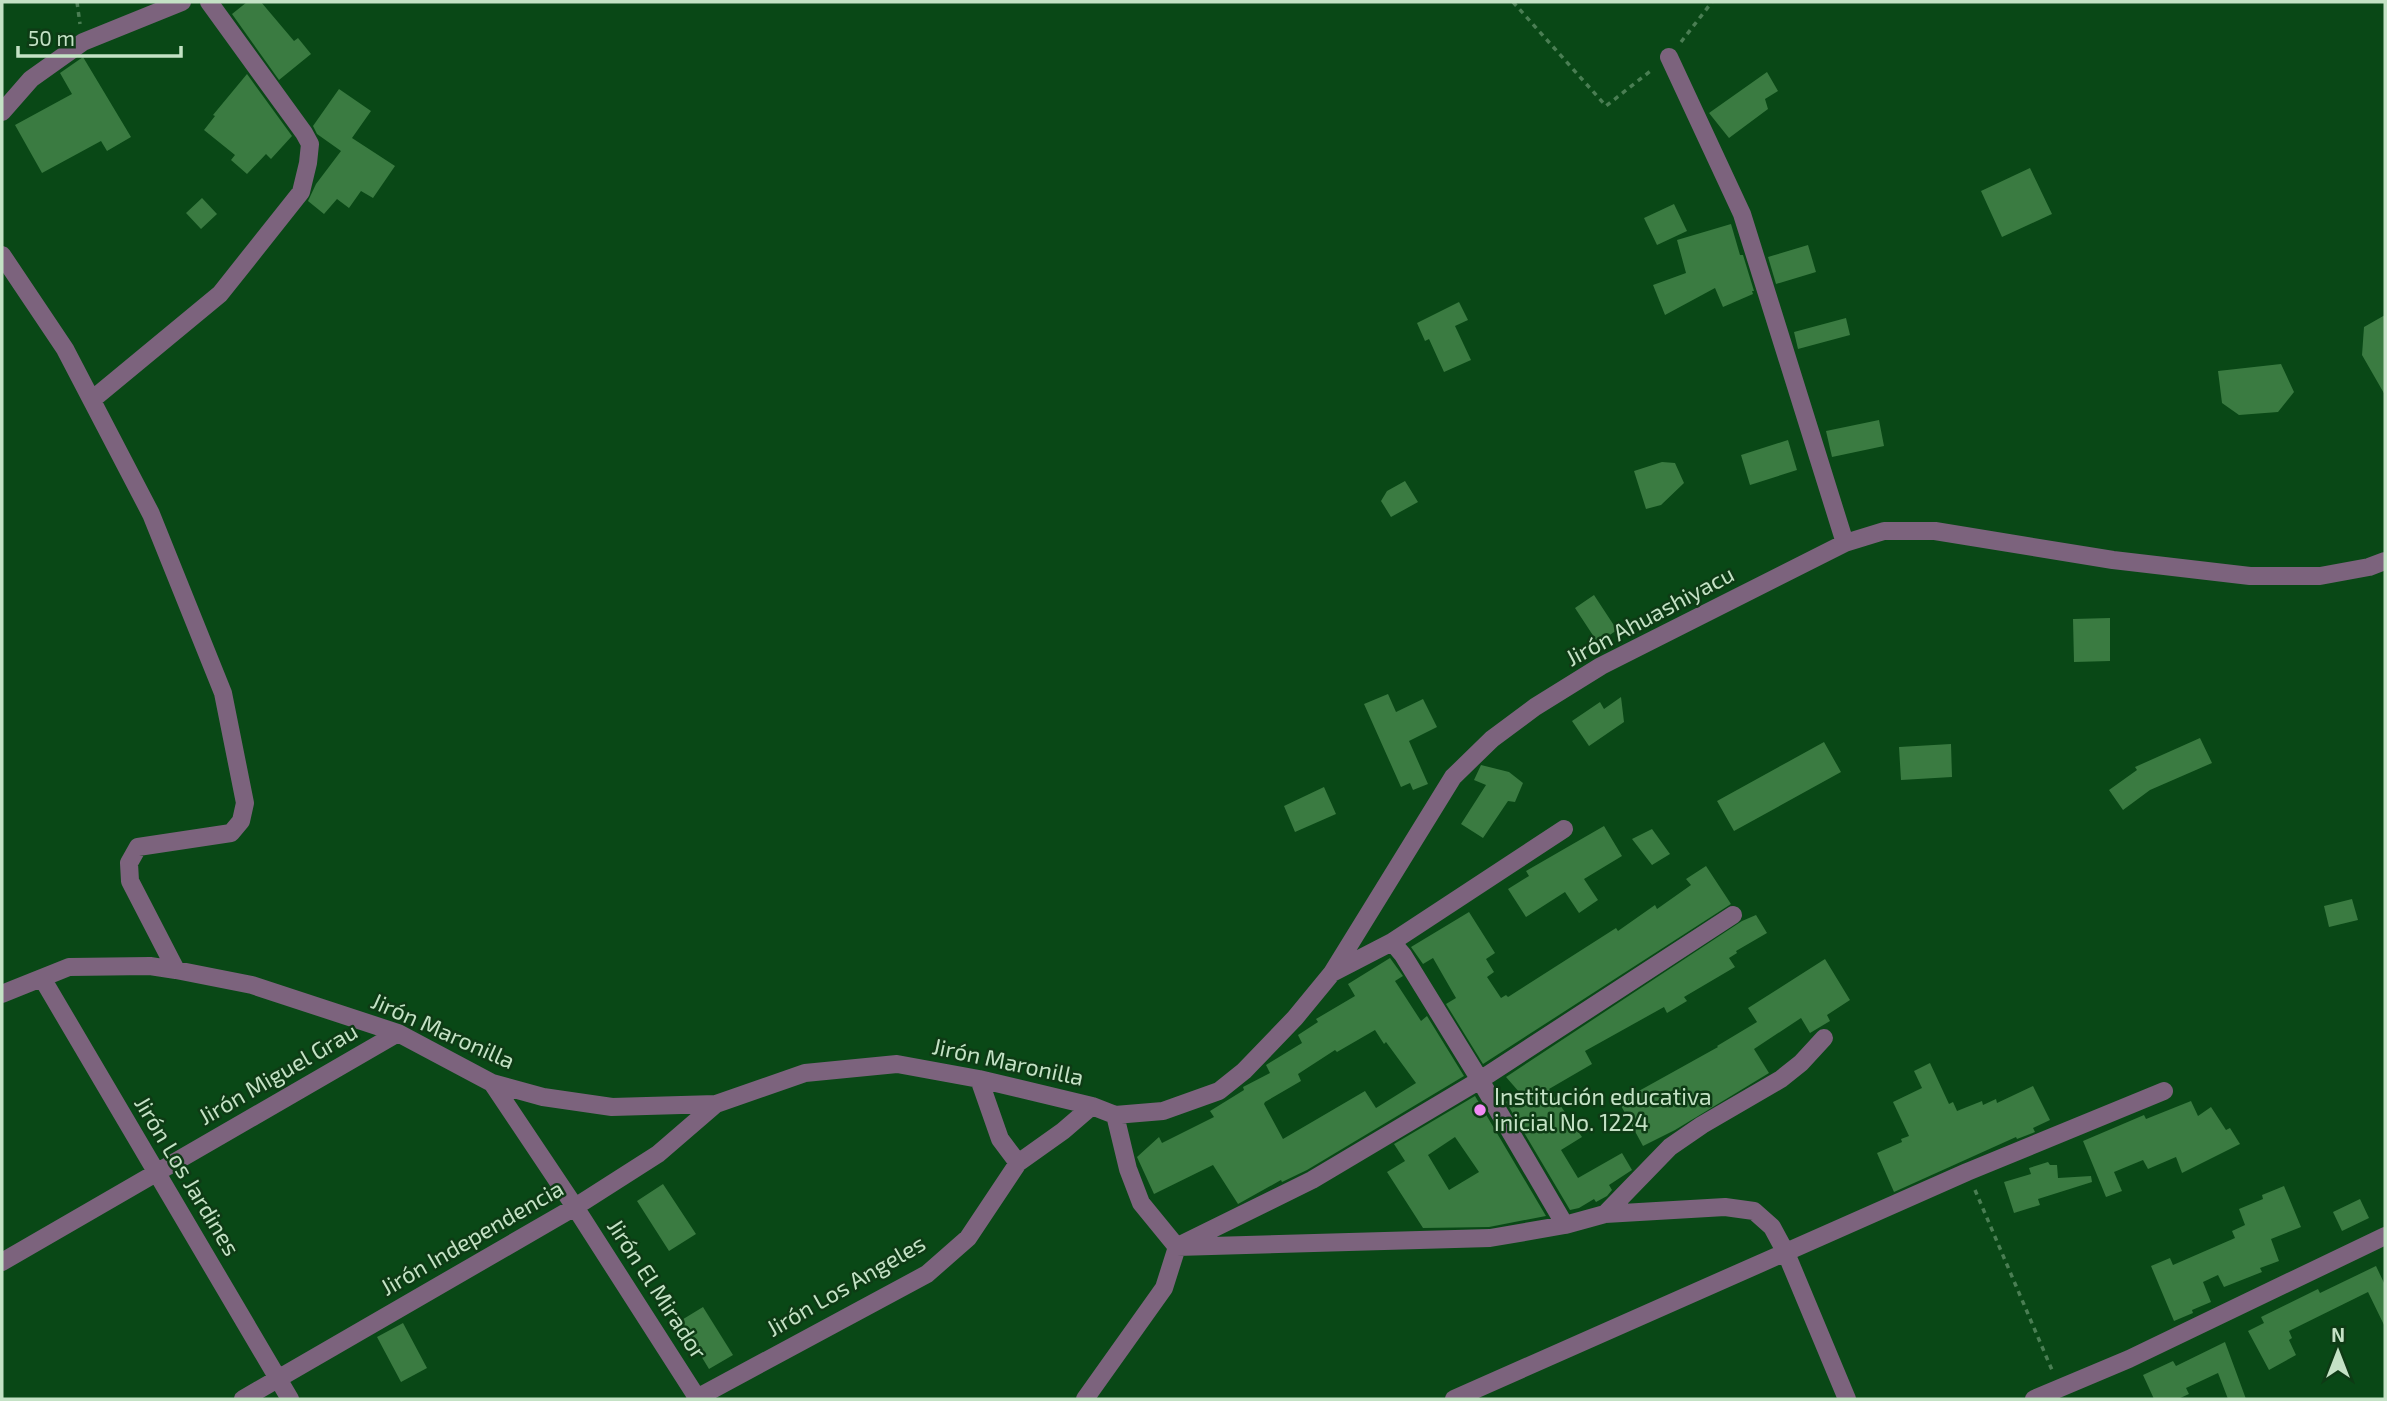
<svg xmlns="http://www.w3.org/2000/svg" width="2387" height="1401" viewBox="0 0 2387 1401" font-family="'Exo 2',sans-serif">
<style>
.building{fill:#3a7b41;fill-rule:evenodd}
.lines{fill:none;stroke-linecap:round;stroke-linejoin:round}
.path{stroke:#4a7e53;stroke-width:3.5;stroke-dasharray:5 5;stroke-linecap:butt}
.street{stroke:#7c637d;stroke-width:18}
.poi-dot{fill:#f18af4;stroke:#0e3b15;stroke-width:2.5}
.labels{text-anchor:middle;stroke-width:5;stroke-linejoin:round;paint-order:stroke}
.street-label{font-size:23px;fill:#c4e2c5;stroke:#0e3b15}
.poi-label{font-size:23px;fill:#c4e2c5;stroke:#0e3b15;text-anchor:start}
</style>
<rect width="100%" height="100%" fill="#094816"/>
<!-- building -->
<path class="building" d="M247,2H261L294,41L298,38L311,54L279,80L232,14Z
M83,57L131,137L107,151L101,141L42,173L15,125L72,94L60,73Z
M1767,72L1778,91L1765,99L1768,109L1729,138L1709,113Z
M247,74L292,136L271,159L266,154L247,174L231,160L235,155L204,130L215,116L213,115Z
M339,89L371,111L352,138L395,166L373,198L361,191L349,208L337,199L324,214L308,201L316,184L341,151L317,134L313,126Z
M2030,168L2052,214L2002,237L1981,191Z
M202,198L217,214L201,229L186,213Z
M1674,204L1687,231L1657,245L1644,218Z
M1731,224L1740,255H1743L1754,291H1752L1753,294L1723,307L1715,288L1665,315L1653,285L1686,273L1677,240Z
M1808,245L1816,272L1776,284L1768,257Z
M1459,302L1468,320L1455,326L1471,360L1444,372L1429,339L1425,341L1417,323Z
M2385,315V395L2362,355L2364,327Z
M1846,318L1850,335L1798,349L1794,332Z
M2281,364L2294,392L2278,412L2239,415L2222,403L2218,371Z
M1879,420L1884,446L1832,457L1826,431Z
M1788,440L1797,470L1750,485L1741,455Z
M1662,462L1675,463L1684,483L1661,505L1646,509L1634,471Z
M1405,481L1418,502L1391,517L1381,501L1387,491Z
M1594,595L1617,630L1598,643L1575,608Z
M2110,618V661L2074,662L2073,619Z
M1388,694L1396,712L1423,699L1437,727L1409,741L1428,784L1413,790L1410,783L1401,787L1364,704Z
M1621,697L1624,722L1589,746L1572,721L1600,702L1604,709Z
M2200,738L2212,763L2150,790L2123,810L2109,790L2137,770L2135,767Z
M1824,742L1841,772L1734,831L1717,801Z
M1951,744L1952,777L1901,780L1899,747Z
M1481,765L1509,772L1523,783L1515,802L1508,801L1483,838L1461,824L1486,785L1474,780Z
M1324,787L1336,814L1295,832L1284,806Z
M1604,826L1622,856L1584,879L1598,900L1579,913L1565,892L1526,917L1508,889L1529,876L1526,871Z
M1652,829L1670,854L1652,865L1632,839Z
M1706,866L1731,904L1483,1064L1446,1004L1456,998L1433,958L1423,964L1411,947L1469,912L1495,953L1486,959L1494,972L1487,977L1501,998L1506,995L1508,997L1616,928L1618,931L1655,905L1657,909L1691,885L1686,879Z
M2352,899L2358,920L2329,927L2324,906Z
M1756,915L1767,933L1736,951L1737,953L1729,958L1735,967L1684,997L1687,1001L1667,1013L1664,1007L1585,1051L1592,1064L1549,1089L1582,1137L1561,1150L1578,1178L1622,1153L1632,1170L1609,1185L1612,1190L1607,1196L1596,1202L1594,1199L1579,1208L1570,1210L1506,1102L1520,1093L1506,1077L1742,921Z
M1390,958L1403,976L1395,981L1421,1021L1427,1016L1464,1076L1307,1170L1282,1182L1281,1180L1238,1204L1213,1165L1154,1194L1137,1157L1159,1137L1162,1143L1214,1117L1210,1111L1244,1090L1243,1087L1270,1073L1266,1065L1302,1043L1298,1035L1318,1022L1316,1019L1355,996L1348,984ZM1375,1030L1384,1044L1386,1042L1416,1083L1376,1108L1365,1091L1283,1139L1264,1104L1265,1102L1301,1081L1298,1074L1335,1050L1337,1052Z
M1825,959L1850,1000L1827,1015L1830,1021L1810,1033L1801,1018L1754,1049L1769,1073L1675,1130L1643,1146L1619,1102L1718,1047L1717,1046L1757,1022L1748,1008Z
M1930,1063L1949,1104L1953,1102L1957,1111L1982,1101L1983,1105L1996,1099L1997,1103L2033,1086L2050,1120L2033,1128L2035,1132L2017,1139L2016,1137L1894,1192L1877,1153L1902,1142L1901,1139L1909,1136L1893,1102L1922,1088L1914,1071Z
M1475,1096L1546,1216L1489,1227L1423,1228L1387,1172L1405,1161L1394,1144ZM1455,1137L1479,1172L1449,1190L1428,1155Z
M2191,1101L2198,1116L2211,1107L2226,1130L2230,1128L2240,1144L2182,1173L2176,1157L2148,1169L2143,1160L2114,1172L2122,1191L2106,1197L2083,1141L2144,1115L2146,1119Z
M2048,1162L2050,1165H2057L2058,1178L2091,1176L2092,1182L2038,1199L2040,1205L2014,1213L2004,1182L2031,1174L2029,1168Z
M663,1184L696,1234L669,1251L637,1201Z
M2284,1186L2301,1227L2271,1239L2279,1261L2260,1268L2262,1272L2224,1287L2218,1275L2203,1282L2211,1302L2192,1310L2193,1313L2174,1321L2151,1266L2170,1258L2173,1265L2235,1238L2232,1231L2245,1225L2239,1209L2263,1199L2262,1195Z
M2360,1199L2369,1218L2342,1231L2333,1212Z
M2376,1266L2385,1285V1327L2368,1292L2289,1331L2292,1338L2289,1340L2296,1355L2269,1370L2248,1331L2264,1323L2261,1317L2318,1289L2320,1293Z
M703,1307L733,1355L709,1369L680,1321Z
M403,1323L427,1368L401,1382L377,1337Z
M2225,1342L2246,1399H2228L2218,1373L2186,1388L2189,1394L2178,1399H2154L2143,1375L2173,1361L2176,1366Z"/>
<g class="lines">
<!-- path -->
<path class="path" d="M77,2L80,24
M1513,2L1606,106L1653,69
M1681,42L1712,2
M1975,1190L2052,1370"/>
<!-- street -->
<path class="street" d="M1669,57L1742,214L1845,543
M2,112L31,79L83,42L182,2
M2,255L65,349L151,514L223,693L245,803L241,821L231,833L138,847L129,863L130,881L176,970
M93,399L220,294L301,192L308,163L310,144L304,133L209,2
M1392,942L1564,829
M1332,973L1392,942L1403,955L1480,1080L1565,1225
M42,978L290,1399
M2,994L69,967L150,966L176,970L252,985L398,1033L492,1083L543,1097L612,1107L716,1104L805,1073L897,1064L979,1079L1092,1106L1115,1115L1163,1111L1219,1091L1244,1071L1295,1018L1332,973L1453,777L1492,739L1535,707L1601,666L1845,543L1884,531H1935L2113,560L2250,576H2320L2369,567L2385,561
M979,1079L1000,1139L1018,1163
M492,1083L575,1207L698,1399
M1115,1115L1128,1169L1141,1203L1177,1247
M1605,1214L1670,1147L1702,1125L1781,1079L1801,1063L1824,1038
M1184,1243L1312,1180L1480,1080L1733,915
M1177,1247L1490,1238L1565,1225L1605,1214L1725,1207L1754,1211L1772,1227L1786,1253L1847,1399
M2,1262L398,1033
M243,1399L575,1207L658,1154L716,1104
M695,1399L927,1274L968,1238L1018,1163L1063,1131L1092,1106
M1085,1399L1164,1288L1177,1247
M1454,1399L1967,1172L2164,1091
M2034,1399L2129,1359L2385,1236"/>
</g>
<!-- markers -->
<circle class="poi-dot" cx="1480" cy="1110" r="7"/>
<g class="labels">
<!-- street labels -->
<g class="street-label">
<text transform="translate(1650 616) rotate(-28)" y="8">Jirón Ahuashiyacu</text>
<text transform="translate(443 1031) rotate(24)" y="8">Jirón Maronilla</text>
<text transform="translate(1008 1062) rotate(12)" y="8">Jirón Maronilla</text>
<text transform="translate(278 1074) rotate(-30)" y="8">Jirón Miguel Grau</text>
<text transform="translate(187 1176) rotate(59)" y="8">Jirón Los Jardines</text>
<text transform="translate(472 1238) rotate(-30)" y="8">Jirón Independencia</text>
<text transform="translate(846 1286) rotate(-30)" y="8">Jirón Los Angeles</text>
<text transform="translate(657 1289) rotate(57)" y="8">Jirón El Mirador</text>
</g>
<!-- poi labels -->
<g class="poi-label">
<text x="1494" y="1105">Institución educativa<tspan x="1494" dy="26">inicial No. 1224</tspan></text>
</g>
</g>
<!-- border -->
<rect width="2387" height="1401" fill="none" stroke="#c4e2c5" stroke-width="7"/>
<!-- north arrow -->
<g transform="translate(2338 1352)" stroke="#0e3b15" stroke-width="5" paint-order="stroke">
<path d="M0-5L12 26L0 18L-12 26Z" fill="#c4e2c5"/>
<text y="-10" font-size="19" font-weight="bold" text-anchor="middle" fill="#c4e2c5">N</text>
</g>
<!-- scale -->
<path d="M18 46v10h163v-10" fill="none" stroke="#c4e2c5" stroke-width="3.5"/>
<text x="28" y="46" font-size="21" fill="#c4e2c5" stroke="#0e3b15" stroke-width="5" paint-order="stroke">50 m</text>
</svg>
